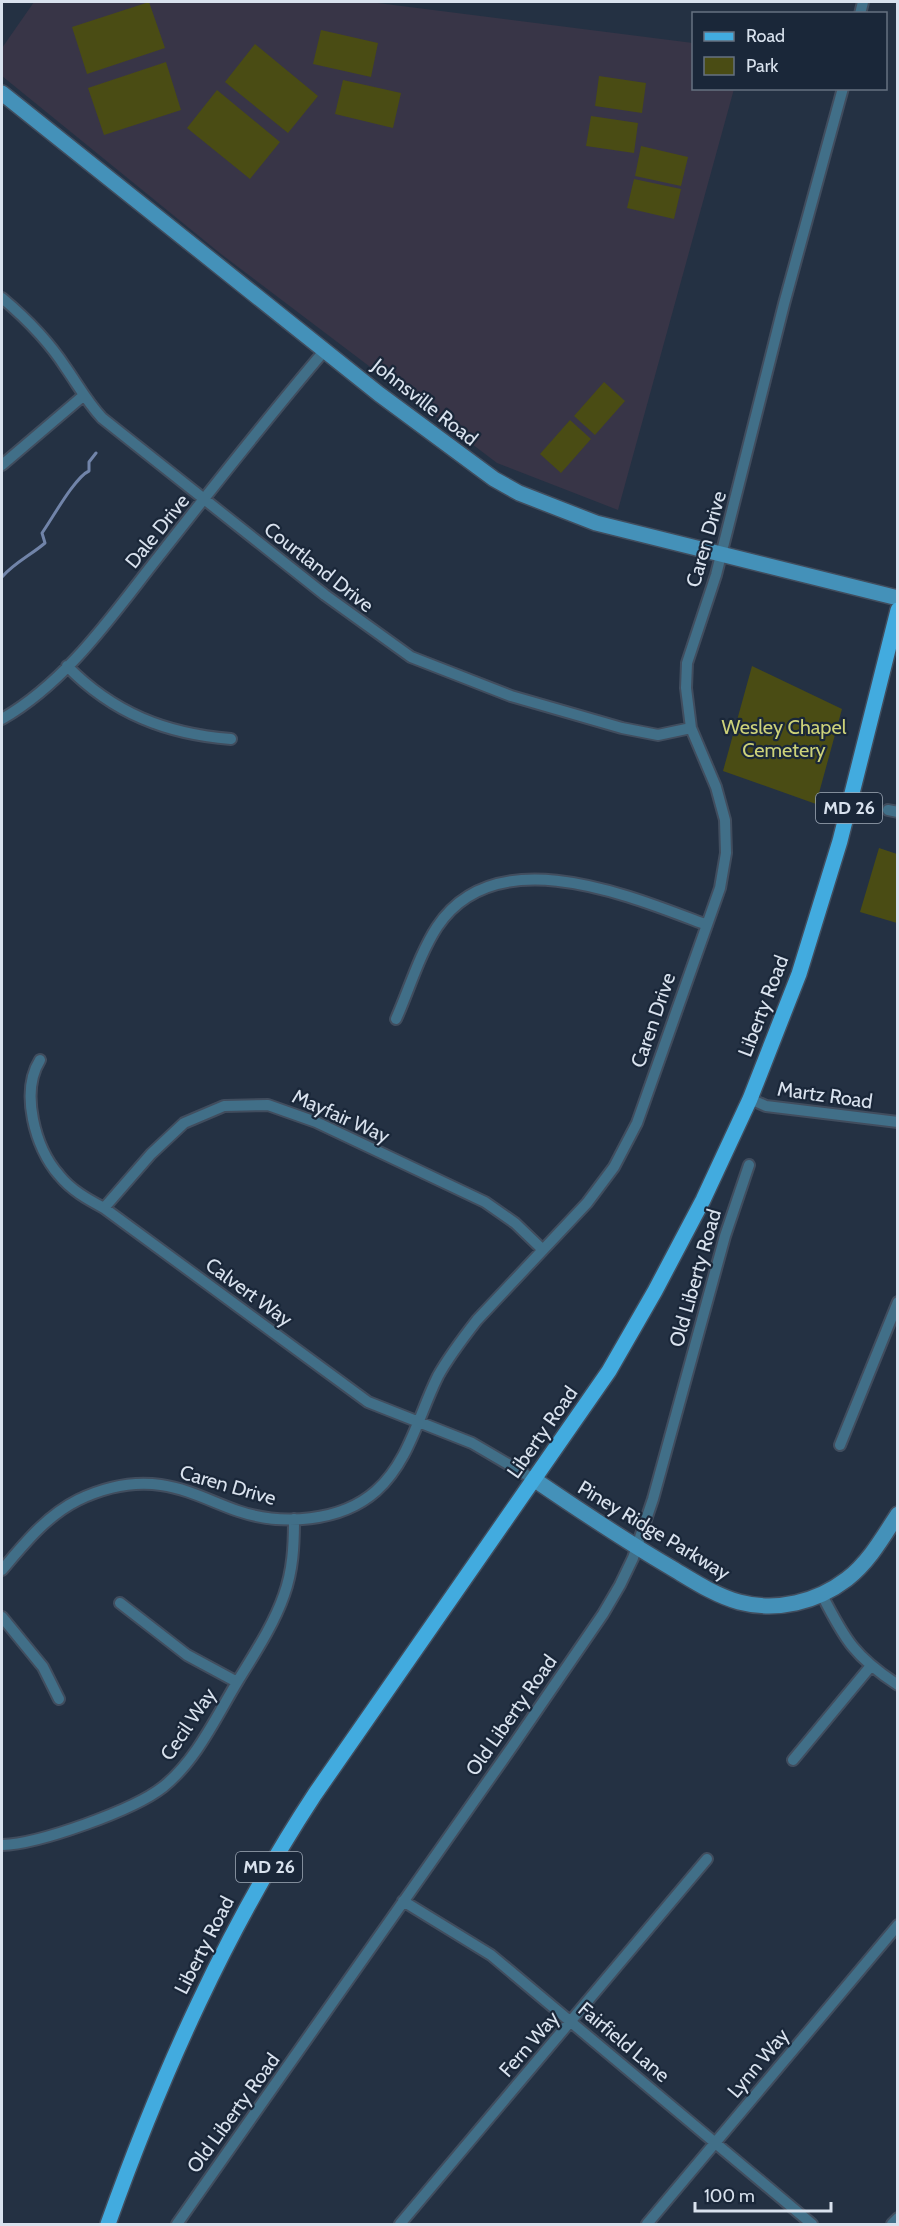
<svg xmlns="http://www.w3.org/2000/svg" width="899" height="2226" viewBox="0 0 899 2226" font-family="Cabin,sans-serif">
<style>
.education{fill:#383547}
.green{fill:#4a4c14}
.lines{fill:none;stroke-linecap:round;stroke-linejoin:round}
.stream{stroke:#7184a9;stroke-width:3}
.street-casing{stroke:#414d5e;stroke-width:14}
.secondary-casing{stroke:#414d5e;stroke-width:18}
.primary-casing{stroke:#414d5e;stroke-width:18}
.street{stroke:#416f88;stroke-width:10}
.secondary{stroke:#4491b9;stroke-width:15}
.primary{stroke:#42abdf;stroke-width:15}
.labels{text-anchor:middle;stroke-width:4.5;stroke-linejoin:round;paint-order:stroke}
.shield{fill:#1a2739;stroke:#a0aab8;stroke-width:1.5}
.shield-label{font-size:18px;font-weight:bold;fill:#d9e2ee}
.street-label{font-size:20px;fill:#d9e2ee;stroke:#1a2739}
.park-label{font-size:20px;fill:#cdd279;stroke:#1a2739}
</style>
<rect width="100%" height="100%" fill="#243143"/>
<!-- education -->
<path class="education" d="M34,2H370L693,43L694,88L734,89L618,510L497,463L221,254L2,76V48Z"/>
<!-- green -->
<path class="green" d="M149,2L165,48L87,74L72,27Z
M321,30L378,43L371,77L313,64Z
M255,44L318,96L288,133L225,82Z
M166,62L181,110L104,135L88,88Z
M599,76L646,83L642,113L595,106Z
M343,80L401,93L393,128L335,114Z
M217,90L280,142L250,179L187,128Z
M591,116L638,123L634,153L586,146Z
M641,146L688,157L681,186L635,176Z
M634,179L681,189L674,219L627,208Z
M604,382L625,401L595,435L574,416Z
M570,420L591,439L561,473L540,454Z
M752,666L842,709L816,804L723,771Z
M879,848L897,854V923L860,912Z"/>
<g class="lines">
<!-- stream -->
<path class="stream" d="M2,577C14,563 31,555 45,543L42,533C52,519 75,477 89,471V462L96,453"/>
<!-- street casing -->
<g class="street-casing">
<path id="street" d="M860,14L863,2
M2,298C27,319 48,340 66,368C78,385 87,402 102,418L325,595L411,657L511,696L622,728L658,735L691,728
M2,465L83,396
M67,666C113,713 166,734 231,739
M2,719C68,681 113,614 159,556C213,487 268,417 325,350
M888,810L898,812
M396,1019C409,990 419,955 437,927C496,838 630,896 707,925
M40,1060C20,1092 35,1148 59,1175C71,1190 87,1199 104,1208L368,1402L472,1443L535,1480
M750,1099L766,1106L898,1122
M104,1208L151,1154L184,1123L224,1106L268,1105L316,1122L485,1202L515,1223L542,1249
M840,1445L898,1302
M2,1570C24,1544 46,1516 78,1500C103,1488 133,1481 161,1485C189,1489 212,1502 238,1511C282,1526 341,1522 376,1491C409,1462 419,1414 438,1376C449,1356 463,1338 477,1320L587,1203L614,1167L637,1123L720,888L726,853L725,820L716,787L691,728L686,688L687,663L716,575L784,304L843,88
M822,1595C845,1640 855,1657 898,1685
M120,1603L187,1655L237,1682
M2,1617L43,1667L59,1699
M793,1760L870,1667
M2,1845C39,1844 134,1810 163,1787C197,1760 217,1715 239,1679C255,1653 274,1624 284,1595C293,1570 294,1545 294,1519
M403,1901L491,1955L812,2224
M177,2224L514,1744L603,1614L620,1585L633,1558L653,1499L725,1236L749,1165
M400,2224L707,1859
M647,2224L898,1925
M892,2224L898,2218"/>
</g>
<!-- secondary casing -->
<g class="secondary-casing">
<path id="secondary" d="M2,93L379,394L494,479L519,493L596,523L898,598
M535,1480C579,1510 624,1540 670,1567C692,1580 714,1595 739,1602C777,1612 817,1602 847,1579C869,1562 883,1537 898,1514"/>
</g>
<!-- primary casing -->
<g class="primary-casing">
<path id="primary" d="M108,2224C162,2073 227,1928 315,1794L609,1371L655,1291L703,1200L750,1099L799,974L840,841L898,610"/>
</g>
<!-- street -->
<use href="#street" class="street"/>
<!-- secondary -->
<use href="#secondary" class="secondary"/>
<!-- primary -->
<use href="#primary" class="primary"/>
</g>
<g class="labels">
<!-- shield labels -->
<g class="shield">
<rect x="816" y="793" width="66" height="30" rx="4.5"/>
<rect x="236" y="1852" width="66" height="30" rx="4.5"/>
</g>
<g class="shield-label">
<text x="849" y="814">MD 26</text>
<text x="269" y="1873">MD 26</text>
</g>
<!-- street labels -->
<g class="street-label">
<text transform="translate(425 402) rotate(38)" y="7">Johnsville Road</text>
<text transform="translate(157 531) rotate(-51)" y="7">Dale Drive</text>
<text transform="translate(706 539) rotate(-74)" y="7">Caren Drive</text>
<text transform="translate(319 567) rotate(38)" y="7">Courtland Drive</text>
<text transform="translate(763 1006) rotate(-69)" y="7">Liberty Road</text>
<text transform="translate(653 1020) rotate(-71)" y="7">Caren Drive</text>
<text transform="translate(825 1095) rotate(8)" y="7">Martz Road</text>
<text transform="translate(341 1116) rotate(24)" y="7">Mayfair Way</text>
<text transform="translate(695 1278) rotate(-74)" y="7">Old Liberty Road</text>
<text transform="translate(249 1292) rotate(36)" y="7">Calvert Way</text>
<text transform="translate(542 1432) rotate(-55)" y="7">Liberty Road</text>
<text transform="translate(228 1485) rotate(16)" y="7">Caren Drive</text>
<text transform="translate(654 1530) rotate(31)" y="7">Piney Ridge Parkway</text>
<text transform="translate(511 1715) rotate(-55)" y="7">Old Liberty Road</text>
<text transform="translate(188 1724) rotate(-56)" y="7">Cecil Way</text>
<text transform="translate(204 1945) rotate(-63)" y="7">Liberty Road</text>
<text transform="translate(624 2042) rotate(40)" y="7">Fairfield Lane</text>
<text transform="translate(529 2044) rotate(-49)" y="7">Fern Way</text>
<text transform="translate(758 2063) rotate(-50)" y="7">Lynn Way</text>
<text transform="translate(233 2113) rotate(-54)" y="7">Old Liberty Road</text>
</g>
<!-- park labels -->
<g class="park-label">
<text x="784" y="734">Wesley Chapel<tspan x="784" dy="23">Cemetery</tspan></text>
</g>
</g>
<!-- border -->
<rect width="899" height="2226" fill="none" stroke="#d9e2ee" stroke-width="6"/>
<!-- legend -->
<rect x="692" y="12" width="195" height="78" fill="#1a2739" stroke="#667281" stroke-width="1.5"/>
<rect x="704" y="32" width="30" height="9" fill="#42abdf" stroke="#667281" stroke-width="1.5"/>
<text x="746" y="42" font-size="18" fill="#d9e2ee">Road</text>
<rect x="704" y="57" width="30" height="18" fill="#4a4c14" stroke="#667281" stroke-width="1.5"/>
<text x="746" y="72" font-size="18" fill="#d9e2ee">Park</text>
<!-- scale -->
<path d="M695 2202v9h136v-9" fill="none" stroke="#d9e2ee" stroke-width="3"/>
<text x="704" y="2202" font-size="18" fill="#d9e2ee" stroke="#1a2739" stroke-width="4.5" paint-order="stroke">100 m</text>
</svg>
